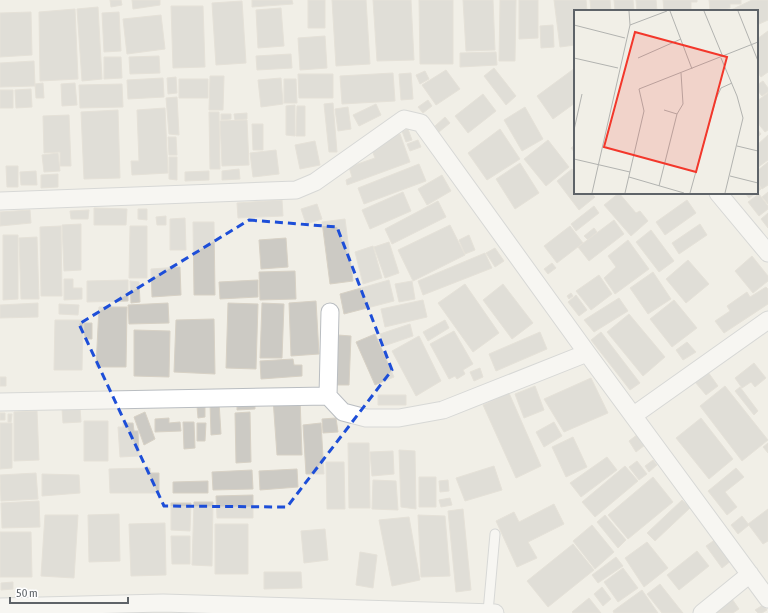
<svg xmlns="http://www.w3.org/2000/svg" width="768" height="613" viewBox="0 0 768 613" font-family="'Asap Condensed',sans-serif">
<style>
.building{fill:#cccac4;stroke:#d7d1c5}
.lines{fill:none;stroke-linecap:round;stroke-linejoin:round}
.service-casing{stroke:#b9bdc1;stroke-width:11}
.minor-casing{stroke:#b9bdc1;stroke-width:19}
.service{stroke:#fff;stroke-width:9}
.minor{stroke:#fff;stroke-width:17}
.marked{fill:none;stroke:#1d4ed8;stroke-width:3;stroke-dasharray:8 5;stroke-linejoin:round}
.inset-road{fill:none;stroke:#b2b3b0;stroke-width:1}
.view{fill:#f3372b;fill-opacity:0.15;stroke:#f3372b;stroke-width:2}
.inset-edge{fill:none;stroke:#5e6368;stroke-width:2}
</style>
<rect width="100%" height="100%" fill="#f1efe7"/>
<!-- building -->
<path class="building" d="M110,0H121L122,5L111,7Z
M132,0H160V5L133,9Z
M252,0H292L293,4L252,7Z
M308,0H325V28H308Z
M332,0H366L370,64L336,66Z
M373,0H411L414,60L377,61Z
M419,0H453V64H420Z
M463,0H493L495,50L466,51Z
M500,0H516L515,61H499Z
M519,0H538V38L519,39Z
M554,0H586L587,11H575V45L560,47Z
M590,0H610L611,11H591Z
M614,0H633L634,11H615Z
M636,0H656L657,11H637Z
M663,0H697V2H691V11H664Z
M709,0H741V4H730V8L710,10Z
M752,0H768V20L757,25V11H729Z
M242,1L246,63L216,65L212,3Z
M171,6H203L205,67L173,68Z
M98,7L102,79L82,81L77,9Z
M281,8L284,46L258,48L256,10Z
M75,9L78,79L40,81L39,12Z
M31,12L32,55L0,57V13Z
M119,12L121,51L104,52L102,13Z
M161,15L165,49L127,54L123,19Z
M553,25L554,47L541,48L540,26Z
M768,31V72L761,77L757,72V39Z
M325,36L327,68L300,70L298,38Z
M496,52L497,65L460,67V53Z
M291,54L292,68L257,70L256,56Z
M159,56L160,73L130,74L129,57Z
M104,57H121L122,78L104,79Z
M34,61L35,86L0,87V63Z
M494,68L516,96L506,105L484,76Z
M575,68V103L553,119L537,96Z
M446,70L460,89L436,105L422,85Z
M425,71L429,79L420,84L416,75Z
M393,73L395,101L342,104L340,76Z
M411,73L413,99L401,100L399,74Z
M298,74H333V98H299Z
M210,76H224L223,110H209Z
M176,77L177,93L168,94L167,78Z
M163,78L164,97L128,99L127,80Z
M281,78L283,104L261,107L258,80Z
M179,79H208V98H179Z
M284,79H296L297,103H284Z
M763,81L768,88V92L762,96L757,90V85Z
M43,83L44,98H36L35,84Z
M75,83L77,105L62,106L61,84Z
M122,84L123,107L80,108L79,85Z
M31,89L32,107L16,108L15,90Z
M0,90H13V108H0Z
M768,93V130L765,132L757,122V101Z
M483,94L496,111L468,133L455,116Z
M177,97L179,135L169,134L166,98Z
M428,100L432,106L423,113L418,107Z
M333,103L337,152H329L324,104Z
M376,104L381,115L359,126L353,115Z
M295,105V136L286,135V106Z
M297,106H305V136H296Z
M348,107L351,129L338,131L335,109Z
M525,107L543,139L522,151L504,120Z
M165,108L168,173L132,175L131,161H139L137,110Z
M118,110L120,178L84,179L81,112Z
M209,112H219L220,169H210Z
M247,113V119L235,120L234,114Z
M221,114H231V119L221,120Z
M69,115L71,166H60V152L44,153L43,116Z
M445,117L450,123L439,132L435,126Z
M247,120L249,165L222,166L220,121Z
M252,124H263V150H253Z
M408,129L412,140L406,142L402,131Z
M500,129L520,159L487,180L468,153Z
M757,129L761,134L757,138Z
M400,134L410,162L347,185L346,180L352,177L349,167L375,158L370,145Z
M768,135V160L757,168V145Z
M168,137H176L177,155H169Z
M418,140L421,147L410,151L407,144Z
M548,140L569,167L546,186L524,159Z
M315,141L320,165L300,169L295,145Z
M575,145V153L571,148Z
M276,150L279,174L253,177L250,153Z
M58,153L60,171L44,172L42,155Z
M169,157H177V180L169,179Z
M768,162V185L762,189L757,182V171Z
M520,163L539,193L515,209L496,179Z
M419,164L426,181L364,204L358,188Z
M6,166H18V187H7Z
M239,169L240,179L222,180V171Z
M572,169L575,173V193H591L595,197L579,210L557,181Z
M36,171L37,185H21L20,172Z
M209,171V180L185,181V172Z
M58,174V187L41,188V175Z
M442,175L451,191L427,205L418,189Z
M757,183L761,189L757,192Z
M403,192L411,211L370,229L362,210Z
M768,192V204L762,197Z
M619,193L636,213L640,211L648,221L631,236L604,205Z
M745,193H756L749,198Z
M759,194L768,206V209L759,216L748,202Z
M282,200L283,216L238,218L237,203Z
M687,200L696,213L665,235L656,222Z
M438,201L446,217L392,244L385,229Z
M317,204L322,219L306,224L301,209Z
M594,206L599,213L576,231L571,224Z
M94,208L127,209L126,225H94Z
M138,209H147V220L138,219Z
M30,210L31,223L0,226V212Z
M89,210L88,219H71L70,211Z
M768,213V228L761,219Z
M166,216V225H157L156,217Z
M185,218L186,250H170V219Z
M345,219L353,281L330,284L322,222Z
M614,220L624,234L589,261L578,247Z
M193,222H214L215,295H194Z
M81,224V270L64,271L62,225Z
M700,224L707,235L679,254L672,243Z
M450,225L465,255L413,281L398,250Z
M61,226L62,296H41L40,227Z
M130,226H147V278H129Z
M570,226L583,243L557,263L544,246Z
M594,228L597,232L588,240L584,236Z
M651,230L674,261L659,272L636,242Z
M3,235H18V299L3,300Z
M469,235L475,250L465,254L459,240Z
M37,237L39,299H21L19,238Z
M286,238L288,267L261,269L259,240Z
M628,240L649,269L615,294L604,278L616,267L608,256Z
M389,242L399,273L385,278L374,247Z
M373,246L382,278L363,284L355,252Z
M495,248L504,261L495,267L486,253Z
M485,253L492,268L423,295L418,281Z
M752,256L768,276V281L753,293L735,271Z
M688,260L709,284L686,303L666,279Z
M552,263L556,268L548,274L544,269Z
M180,267L181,295L152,297L151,269Z
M295,271L296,299L260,300L259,272Z
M653,272L671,299L648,314L630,288Z
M599,275L612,294L591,310L576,291Z
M64,279H73V288H82V299L64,300Z
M128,280V301L87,302V281Z
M258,280V297L220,299L219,282Z
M389,280L394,301L344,314L340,294Z
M130,281L139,282L140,302L131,303Z
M412,281L415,299L399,302L395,284Z
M465,284L499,333L473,352L438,303Z
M503,284L533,323L512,339L483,300Z
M766,287L768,289V304L724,333L715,321L730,311L727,306L747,292L750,297Z
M571,293L573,296L569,299L567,296Z
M576,295L587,310L579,316L568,302Z
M619,298L628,311L594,332L584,320Z
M423,300L427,317L385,327L381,309Z
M674,300L697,328L672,347L650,319Z
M316,301L319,354L291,356L289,303Z
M38,303V317L0,318V305Z
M168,303L169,323L129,324L128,305Z
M228,303L258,304L256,369L226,368Z
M262,303L284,304L282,358H260Z
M59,304L79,305L78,315L59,314Z
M99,307H127L126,367H96Z
M629,314L665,357L643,376L607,332Z
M214,319L215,374L174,372L176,320Z
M55,320H83L82,370H54Z
M445,320L449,328L428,341L423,332Z
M84,323H92V339H84Z
M410,324L413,336L384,346L380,334Z
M134,330L170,331L169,377L134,376Z
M454,331L473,364L463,370L465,374L457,379L455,376L449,379L430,344Z
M540,332L547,349L496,371L489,354Z
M601,332L640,383L630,390L591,340Z
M375,334L394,377L375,385L356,342Z
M338,335L351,336L349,385H337Z
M419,336L441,381L416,396L392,351Z
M687,342L696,352L683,360L676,350Z
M293,359L294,365H302V376L261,379L260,361Z
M754,363L766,378L755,387L751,382L742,388L735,378Z
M480,368L483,377L474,381L470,372Z
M708,372L718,386L706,395L695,382Z
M0,377H6V386H0Z
M591,378L608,413L564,432L544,399Z
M535,386L544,410L524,418L515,394Z
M725,386L768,440L742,461L700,406Z
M740,387L758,411L754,415L735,391Z
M509,393L541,466L516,478L483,405Z
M378,395H406V405H378Z
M300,398L302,455H277L273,399Z
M255,400V409L237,410V401Z
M219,402L221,434L211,435L210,403Z
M197,406H205V417L198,418Z
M80,408L81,422L63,423L62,409Z
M37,411L39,460L14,461V412Z
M145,412L155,439L144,445L134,417Z
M250,412L251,462L236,463L235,413Z
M0,413H5V420H0Z
M8,414H12L11,422H8Z
M169,418V423L180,422L181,431L155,432V419Z
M336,418L338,432L323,433L322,419Z
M701,418L733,459L709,479L676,438Z
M84,421H108V461H84Z
M183,422H194L195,448L184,449Z
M554,422L562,436L544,447L536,432Z
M0,423H12V468L0,469Z
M123,423H133L134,431H138L139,456L120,457L118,427H123Z
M197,423H206L205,441H197Z
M321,423L324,474H306L303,425Z
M638,434L645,445L636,452L629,441Z
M573,437L587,467L566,477L552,447Z
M348,443H369L370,508H349Z
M768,443V453L763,447Z
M399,450L415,451L416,509L401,507Z
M393,451L394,474L372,476L370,452Z
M607,457L617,470L581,497L570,483Z
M653,460L657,465L649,472L645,466Z
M637,461L647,474L639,480L629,467Z
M326,462H344L345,509H327Z
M494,466L502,490L465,501L456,478Z
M625,466L638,481L595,517L582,502Z
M150,468V473H159V493H110L109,469Z
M736,468L744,477L725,492L737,507L727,515L708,491Z
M297,469L298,487L260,490L259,471Z
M252,470L253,489L213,490L212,472Z
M36,473L38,499L1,501L0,475Z
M42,474L79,475L80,493L42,496Z
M419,477H436V507H419Z
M653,477L673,502L628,539L608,515Z
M373,480L396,481L398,510L372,509Z
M448,480L449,491L440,492L439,481Z
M208,481V493H173V482Z
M253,495V518H217L216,496Z
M450,498L452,505L441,507L439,500Z
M682,500L690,508L655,541L647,533Z
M39,501L40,527L2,528L1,503Z
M194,502H213L212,566L192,565Z
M171,503H191L190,531L171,530Z
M554,504L564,524L528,542L537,558L517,567L496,521L514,512L519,522Z
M463,509L471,590L456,592L448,511Z
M768,509V541L763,544L748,524Z
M119,514L120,561L89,562L88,515Z
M45,515H78L74,578L41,576Z
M418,515L445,516L450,576L421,577Z
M605,515L626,540L618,548L597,522Z
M742,516L749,525L738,534L731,525Z
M409,517L420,580L392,586L379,520Z
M165,523L166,575L131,576L129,524Z
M215,524H248V574H215Z
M592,525L614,552L595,569L573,541Z
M325,529L328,560L304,563L301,531Z
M0,532H31L32,577H0Z
M171,536H190V564H172Z
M716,539L732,560L722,568L706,546Z
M647,542L668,568L644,587L625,558Z
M573,544L594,570L548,607L527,581Z
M697,551L709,566L679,590L667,575Z
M360,552L377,555L373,588L356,585Z
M616,557L623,566L598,583L592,575Z
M623,568L638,588L618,602L604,582Z
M264,572H301L302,588L264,589Z
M13,582V589L1,590V583Z
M660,584L683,613H662L647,594Z
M602,587L611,599L603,606L594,594Z
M642,590L658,613H614L613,611Z
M730,596L739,609L733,613H716L715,611Z
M589,598L601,613H573L572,612Z
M763,605L767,610L762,613H758L755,610Z"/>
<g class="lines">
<!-- service casing -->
<g class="service-casing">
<path id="service" d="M488,612L495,534"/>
</g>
<!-- minor casing -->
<g class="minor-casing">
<path id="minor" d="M718,193L768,253
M0,201L296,190L315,182L404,119L421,123L587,353L768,599
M330,312L328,396L343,412L366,418H399L443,410L587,353
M0,402L328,396
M634,415L768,320
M0,607L163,603L495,613
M702,613L750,574"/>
</g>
<!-- service -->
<use href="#service" class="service"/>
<!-- minor -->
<use href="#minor" class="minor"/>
</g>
<!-- marked area -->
<path d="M0 0H768V613H0ZM249,220L337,227L392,370L287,507L164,506L79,324Z" fill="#f1efe7" fill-opacity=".55" fill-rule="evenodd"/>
<path class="marked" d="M249,220L337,227L392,370L287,507L164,506L79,324Z"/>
<!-- overview -->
<g transform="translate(574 10)">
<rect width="184" height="184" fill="#f1efe7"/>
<path class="inset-road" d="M96,1L118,59M130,1L149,47M164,1L184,51M0,15L51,28M56,15L93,1M0,48L44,58M64,48L107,29M147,48L163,86L169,108L151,183M90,100L103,104M0,120L8,84M163,136L184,141M0,149L56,162M156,166L184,173M55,167L110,183M85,176L103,104L109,94L107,63M18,183L56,15L55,1M51,183L70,101L65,79L184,32M116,183L142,89L147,78L158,73"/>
<path class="view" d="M61,22L153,47L122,162L30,137Z"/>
<rect width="184" height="184" class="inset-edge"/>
</g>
<!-- scale -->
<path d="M10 597v6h118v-6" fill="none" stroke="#5e6368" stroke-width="2"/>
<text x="16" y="597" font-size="12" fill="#5e6368" stroke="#ffffff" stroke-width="3" paint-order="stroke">50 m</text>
</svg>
